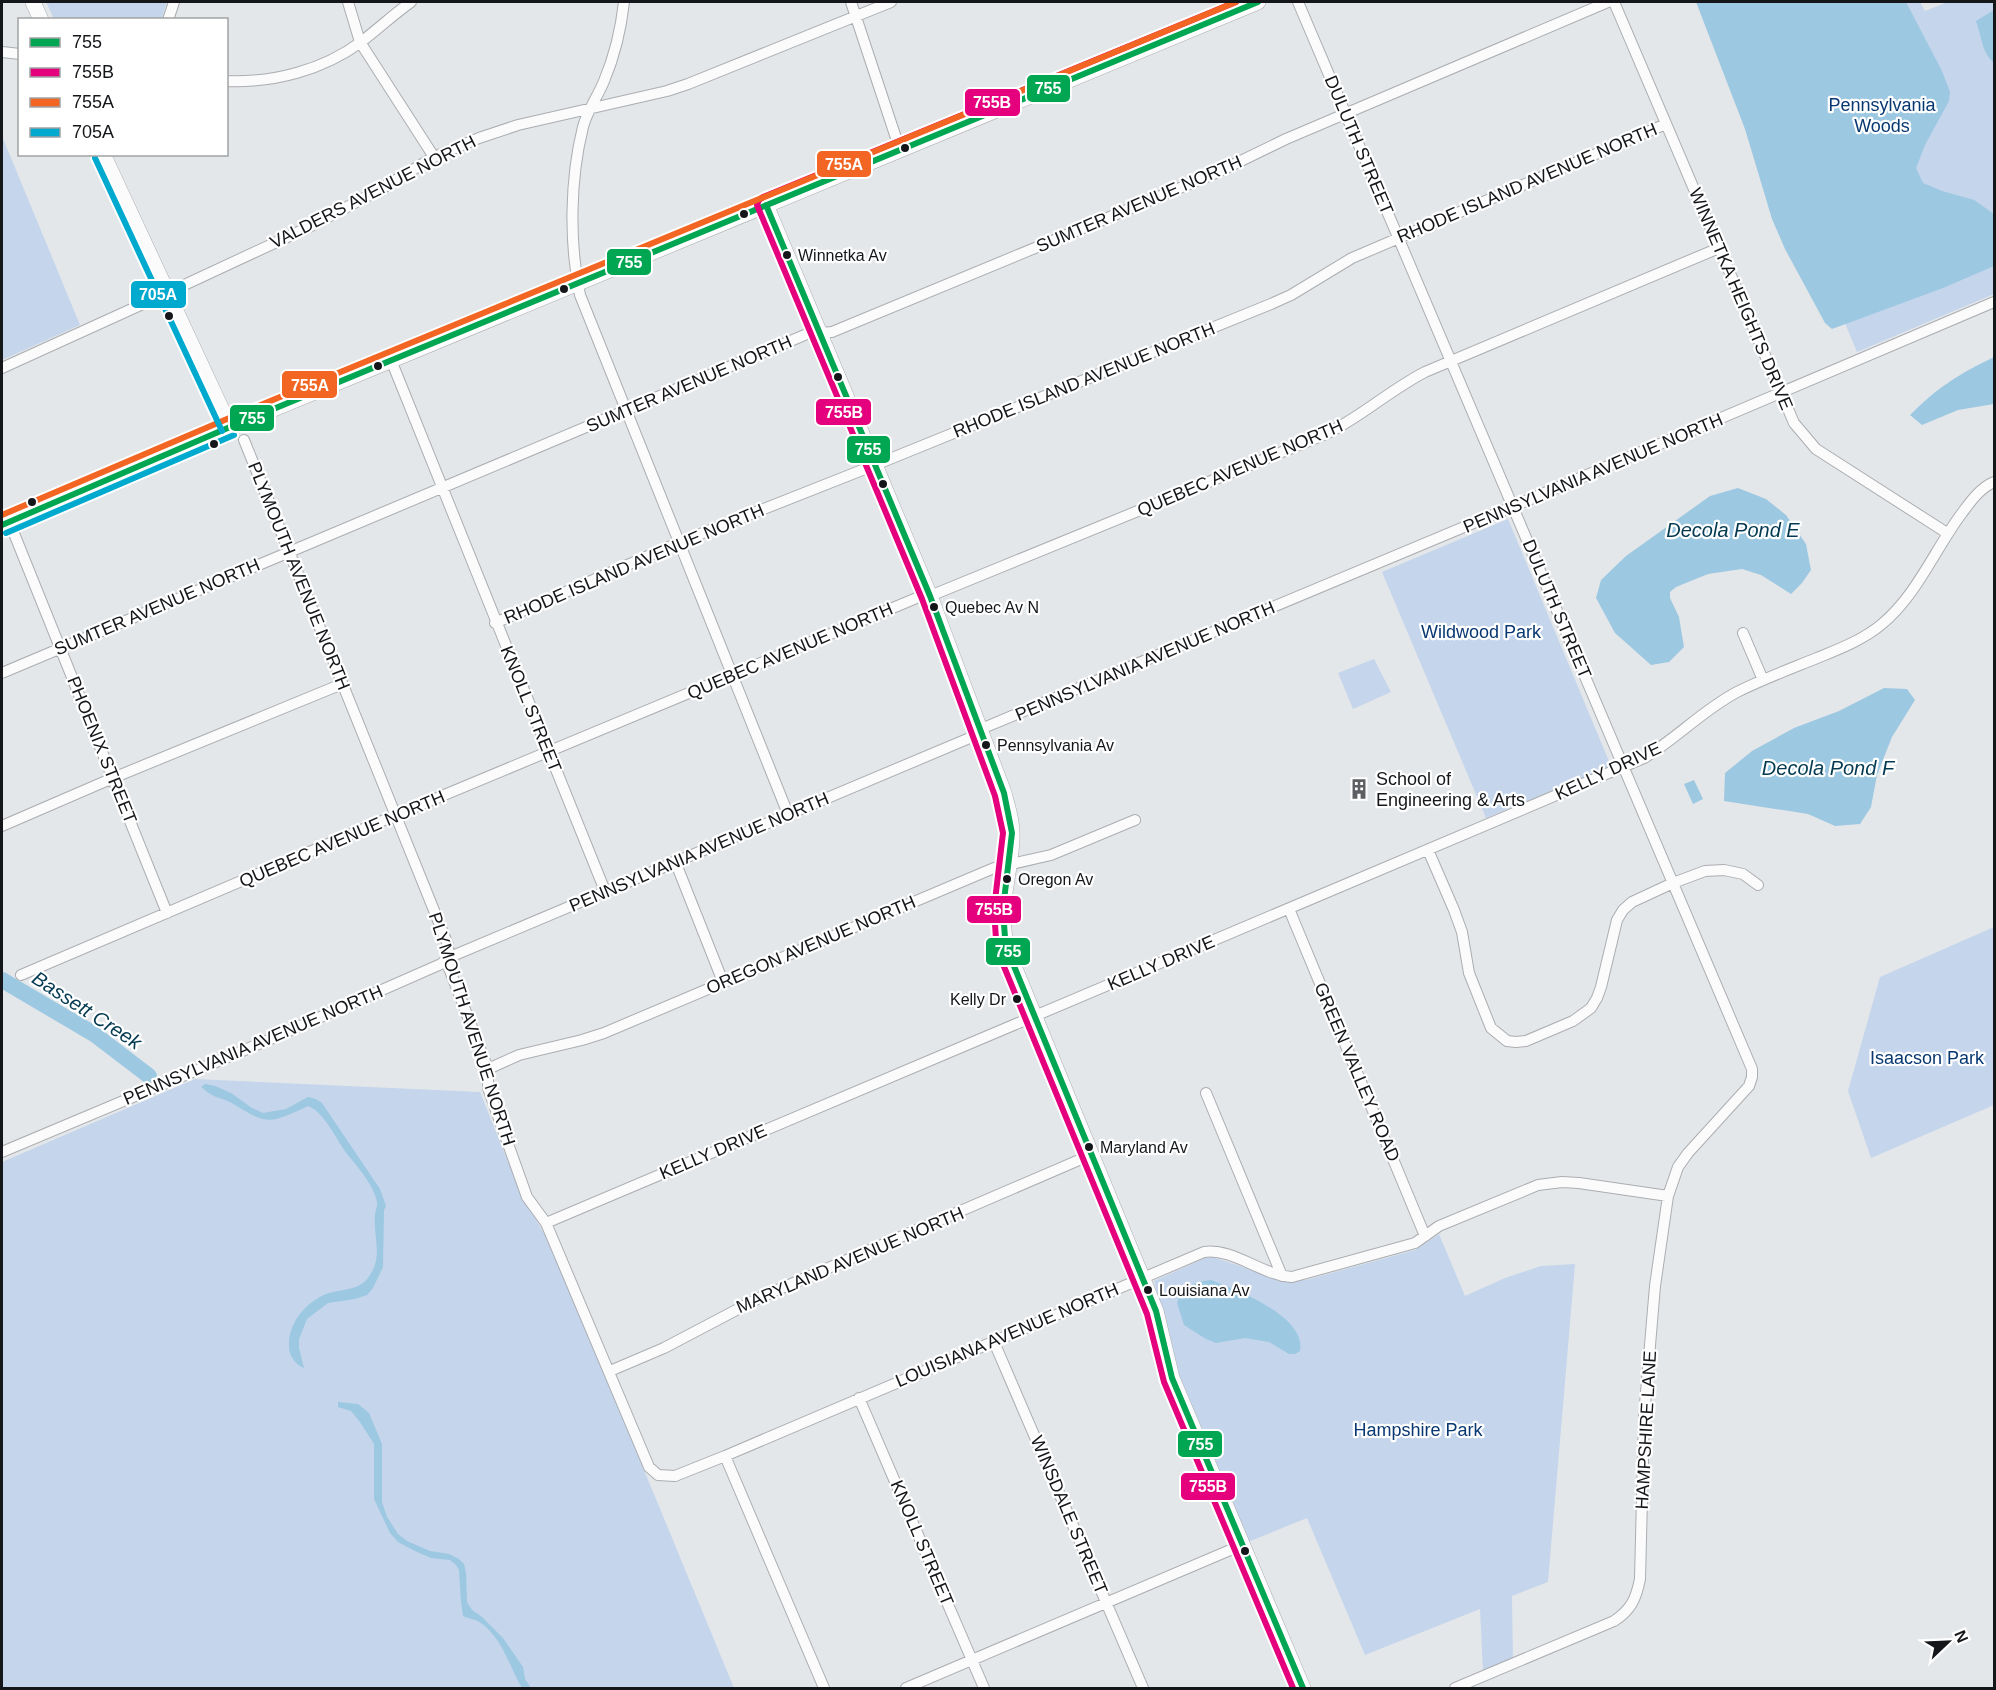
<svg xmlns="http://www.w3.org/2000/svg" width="1996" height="1690" viewBox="0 0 1996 1690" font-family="Helvetica,sans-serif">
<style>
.green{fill:#c4d5ec}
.water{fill:#9cc8e1}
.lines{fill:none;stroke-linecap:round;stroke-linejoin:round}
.river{stroke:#9cc8e1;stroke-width:16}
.street-casing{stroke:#abadb0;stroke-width:12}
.secondary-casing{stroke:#abadb0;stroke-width:16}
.street{stroke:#fbfbfc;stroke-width:10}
.secondary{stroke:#fbfbfc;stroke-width:15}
.bus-1-casing{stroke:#fff;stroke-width:10}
.bus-2-casing{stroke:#fff;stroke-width:10}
.bus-3-casing{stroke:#fff;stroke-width:10}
.bus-4-casing{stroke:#fff;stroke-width:10}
.bus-1{stroke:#00a651;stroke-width:6}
.bus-2{stroke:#e5007d;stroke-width:6}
.bus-3{stroke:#f26522;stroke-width:6}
.bus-4{stroke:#00a9ce;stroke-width:6}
.bus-dot{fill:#141619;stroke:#fff;stroke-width:2}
.labels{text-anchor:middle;stroke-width:4.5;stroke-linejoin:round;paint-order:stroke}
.bus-label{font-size:16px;fill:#141619;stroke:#fff;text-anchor:start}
.park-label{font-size:18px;fill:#083872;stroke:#fff}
.street-label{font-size:18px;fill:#141619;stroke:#fff}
.poi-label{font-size:18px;fill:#141619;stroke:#fff;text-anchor:start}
.water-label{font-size:20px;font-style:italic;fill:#033a51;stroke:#fff}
.line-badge{stroke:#fff;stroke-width:2}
.badge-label{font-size:16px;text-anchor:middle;font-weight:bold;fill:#fff}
</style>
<rect width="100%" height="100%" fill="#e4e7ea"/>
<!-- green -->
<path class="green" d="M46,2H167L161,20L54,19Z
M1712,2H1920L1925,11L1948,2H1994V294L1857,352Z
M2,136L80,325L2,360Z
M1508,519L1611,766L1486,818L1382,572Z
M1374,659L1391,692L1353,709L1338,673Z
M1994,927V1105L1871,1158L1848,1091L1880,977Z
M195,1079L480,1092L521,1194L552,1247L734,1688H2V1162Z
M1439,1234L1465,1296L1505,1278L1541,1266L1575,1264L1548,1582L1512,1596L1513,1660L1483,1672L1480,1609L1365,1655L1307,1518L1248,1542L1177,1373L1154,1281L1205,1258L1213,1257L1282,1280H1306L1415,1250Z"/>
<!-- water -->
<path class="water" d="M1696,2H1906L1942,71L1950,92L1949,101L1925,145L1916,168L1923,183L1942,191L1974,200L1994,214V266L1943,288L1832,329L1825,323L1785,249L1772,219L1745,129Z
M1994,10V63C1981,51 1982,37 1976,21Z
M1994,357V404L1958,410L1922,425L1910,415C1938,387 1959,374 1994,357Z
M1738,488L1766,499L1786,515L1806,544L1811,570L1802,583L1791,594L1761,575L1742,569L1708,574L1676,587L1670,592V598L1679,617L1684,647L1669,662L1651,665L1615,633L1596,598L1601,580L1626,556L1710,496Z
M1884,688L1907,689L1915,700L1892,737L1877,775L1871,807L1860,824L1835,826L1808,814L1724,801L1725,773L1752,751L1794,728L1839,711Z
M1694,780L1703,799L1693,804L1684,784Z
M205,1084L215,1086L231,1093L252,1108L263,1113L286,1109L308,1097L316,1099L322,1103L380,1189L386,1206L384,1210L383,1267L373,1288L367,1295L355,1299L328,1303L307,1319L299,1339V1348L304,1368C296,1365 289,1356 289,1347C288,1323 305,1303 326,1294C340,1289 358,1291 368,1278C384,1256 373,1239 375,1215C375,1211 378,1206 377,1202C375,1187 357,1166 348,1155C337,1142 325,1112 308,1106C267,1125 268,1125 230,1102C224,1099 217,1098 212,1095C208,1093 204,1089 201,1087Z
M1211,1280C1236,1290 1307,1316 1300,1351L1295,1354H1289L1269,1342L1245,1338L1216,1343L1206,1339L1184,1325L1177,1303C1183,1286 1193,1282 1211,1280Z
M338,1402L358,1404L369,1413L382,1444V1502L387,1517L398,1534L407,1541L430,1551L449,1554L459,1559L464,1564L466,1573L467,1602L472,1610L482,1617L503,1638L523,1667L525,1679L531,1688H522C509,1666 503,1639 481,1623C476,1619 469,1619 463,1616L461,1602L459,1570L456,1565L450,1560L431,1558L415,1551L398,1542L390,1533L374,1499V1444L360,1422L351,1411L338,1407Z"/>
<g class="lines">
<!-- river -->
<path class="river" d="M2,980L94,1034L149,1076"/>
<!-- street casing -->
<g class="street-casing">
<path id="street" d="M348,2L360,42L434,157
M624,2C621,29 615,55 604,81C598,96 587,111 583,127C570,179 569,242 580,295L788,814
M851,2L900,150
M1298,2L1752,1069V1077L1749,1086L1688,1153L1678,1167L1668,1196L1655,1286L1644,1416L1640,1579C1636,1599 1631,1610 1614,1621L1455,1688
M1614,2L1794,423L1816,449L1947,533
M168,20L174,2
M2,52L20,54
M226,81C274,83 323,70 361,42C378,29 394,14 411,2
M391,360L605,891
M2,368L167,293L311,226L381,189L434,157L479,138L518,125L667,91L688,84L891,2
M244,440L448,945L449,968L488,1069V1088L527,1197L546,1223L649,1467L658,1475L675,1476L725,1456L1204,1252C1234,1248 1261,1275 1292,1277L1415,1243L1439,1226L1538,1185L1562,1182L1579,1183L1668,1196
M9,521L167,913
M495,623L680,542L875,465L1271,304L1291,295L1352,258L1666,124
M1743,633L1763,680
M2,673L807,334L832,332L1216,173L1286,139L1608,2
M2,826L113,778L342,684
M1428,850L1454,910L1462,932L1469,973L1491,1028L1507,1041L1516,1042L1526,1041L1573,1021L1591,1008L1597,998L1601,987L1617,920L1623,910L1632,902L1673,883L1705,871L1724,870L1743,874L1758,885
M675,861L723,982
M1289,909L1425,1236
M21,975L389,818L919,597L930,596L1326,434C1361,417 1390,390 1425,372L1719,248
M488,1069L519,1055L582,1040L604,1033L994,868L1051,855L1135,820
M1206,1093L1282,1276
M2,1152L266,1041L441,964L450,957L972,737L981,729L1500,512L1994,302
M546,1223L1644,758C1677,738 1703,710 1737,692C1763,679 1790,669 1817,658C1839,649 1863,640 1882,624C1917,595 1935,549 1962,513C1971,501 1980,488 1994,482
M994,1342L1143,1688
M610,1371L664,1348L761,1297L1093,1154
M859,1398L984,1688
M725,1456L824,1688
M906,1688L1242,1545"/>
</g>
<!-- secondary casing -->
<g class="secondary-casing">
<path id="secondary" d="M33,2L41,20
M103,154L230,427
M766,205L930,596L1004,793C1008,808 1013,823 1012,839C1010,882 995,909 1009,954L1156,1311L1172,1378L1303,1688
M2,525L230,427L1258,2"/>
</g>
<!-- street -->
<use href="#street" class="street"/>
<!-- secondary -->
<use href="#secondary" class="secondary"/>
<!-- bus-1 casing -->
<g class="bus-1-casing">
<path id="bus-1" d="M766,205L930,596L1004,793L1012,833L1003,909L1005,938L1009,954L1156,1311L1172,1378L1303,1688
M2,525L230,427L1258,2"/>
</g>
<!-- bus-2 casing -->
<g class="bus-2-casing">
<path id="bus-2" d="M1236,2L763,197L759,200L757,205L922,599L995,796L1003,833L994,909L996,939L1000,957L1147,1314L1164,1382L1293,1688"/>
</g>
<!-- bus-3 casing -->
<g class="bus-3-casing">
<path id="bus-3" d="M2,515L227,419L1236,2"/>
</g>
<!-- bus-4 casing -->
<g class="bus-4-casing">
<path id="bus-4" d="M95,158L222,431
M6,533L234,435"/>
</g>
<!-- bus-1 -->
<use href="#bus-1" class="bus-1"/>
<!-- bus-2 -->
<use href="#bus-2" class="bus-2"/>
<!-- bus-3 -->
<use href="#bus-3" class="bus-3"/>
<!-- bus-4 -->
<use href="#bus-4" class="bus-4"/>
</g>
<!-- icons -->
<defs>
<g id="building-bare" transform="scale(1.62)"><path d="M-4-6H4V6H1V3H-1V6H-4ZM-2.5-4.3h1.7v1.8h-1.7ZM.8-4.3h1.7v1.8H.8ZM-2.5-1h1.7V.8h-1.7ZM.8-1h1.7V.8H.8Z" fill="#5d5f62" stroke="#fff" stroke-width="2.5" paint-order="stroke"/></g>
</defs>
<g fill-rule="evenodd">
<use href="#building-bare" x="1359" y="789"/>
</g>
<!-- markers -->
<g class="bus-dot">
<circle cx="905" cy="148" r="5"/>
<circle cx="744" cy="214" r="5"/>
<circle cx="787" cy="255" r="5"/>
<circle cx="564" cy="289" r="5"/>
<circle cx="169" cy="316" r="5"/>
<circle cx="378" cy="366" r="5"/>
<circle cx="838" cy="377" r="5"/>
<circle cx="214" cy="444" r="5"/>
<circle cx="883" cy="484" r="5"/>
<circle cx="32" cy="502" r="5"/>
<circle cx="934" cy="607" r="5"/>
<circle cx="986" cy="745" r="5"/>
<circle cx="1007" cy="879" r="5"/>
<circle cx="1017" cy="999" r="5"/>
<circle cx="1089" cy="1147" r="5"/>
<circle cx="1148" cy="1290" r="5"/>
<circle cx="1245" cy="1551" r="5"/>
</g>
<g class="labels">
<!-- bus labels -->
<g class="bus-label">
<text x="798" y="261">Winnetka Av</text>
<text x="945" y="613">Quebec Av N</text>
<text x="997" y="751">Pennsylvania Av</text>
<text x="1018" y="885">Oregon Av</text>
<text x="1006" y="1005" text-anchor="end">Kelly Dr</text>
<text x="1100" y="1153">Maryland Av</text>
<text x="1159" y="1296">Louisiana Av</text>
</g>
<!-- park labels -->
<g class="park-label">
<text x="1882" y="111">Pennsylvania<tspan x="1882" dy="21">Woods</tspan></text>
<text x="1481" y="638">Wildwood Park</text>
<text x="1927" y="1064">Isaacson Park</text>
<text x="1418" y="1436">Hampshire Park</text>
</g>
<!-- street labels -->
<g class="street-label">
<text transform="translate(1359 145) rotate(67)" y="6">DULUTH STREET</text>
<text transform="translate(1527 183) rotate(-23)" y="6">RHODE ISLAND AVENUE NORTH</text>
<text transform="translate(373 192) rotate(-27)" y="6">VALDERS AVENUE NORTH</text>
<text transform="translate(1139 204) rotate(-23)" y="6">SUMTER AVENUE NORTH</text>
<text transform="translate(1741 299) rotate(67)" y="6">WINNETKA HEIGHTS DRIVE</text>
<text transform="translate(1084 380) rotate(-22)" y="6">RHODE ISLAND AVENUE NORTH</text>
<text transform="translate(689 384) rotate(-23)" y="6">SUMTER AVENUE NORTH</text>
<text transform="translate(1240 468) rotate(-23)" y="6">QUEBEC AVENUE NORTH</text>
<text transform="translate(1593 473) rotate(-23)" y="6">PENNSYLVANIA AVENUE NORTH</text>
<text transform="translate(634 564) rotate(-23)" y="6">RHODE ISLAND AVENUE NORTH</text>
<text transform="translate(299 576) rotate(68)" y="6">PLYMOUTH AVENUE NORTH</text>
<text transform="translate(157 607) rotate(-23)" y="6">SUMTER AVENUE NORTH</text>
<text transform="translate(1557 609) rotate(67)" y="6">DULUTH STREET</text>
<text transform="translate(790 651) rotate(-23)" y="6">QUEBEC AVENUE NORTH</text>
<text transform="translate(1145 661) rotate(-23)" y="6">PENNSYLVANIA AVENUE NORTH</text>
<text transform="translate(531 709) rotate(68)" y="6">KNOLL STREET</text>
<text transform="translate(102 750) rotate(68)" y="6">PHOENIX STREET</text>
<text transform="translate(1608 771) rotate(-25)" y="6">KELLY DRIVE</text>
<text transform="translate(342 839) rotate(-23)" y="6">QUEBEC AVENUE NORTH</text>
<text transform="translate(699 852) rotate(-23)" y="6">PENNSYLVANIA AVENUE NORTH</text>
<text transform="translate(811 945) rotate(-23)" y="6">OREGON AVENUE NORTH</text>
<text transform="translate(1161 963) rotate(-23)" y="6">KELLY DRIVE</text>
<text transform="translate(472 1029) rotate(72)" y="6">PLYMOUTH AVENUE NORTH</text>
<text transform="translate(253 1045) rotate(-23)" y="6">PENNSYLVANIA AVENUE NORTH</text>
<text transform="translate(1357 1072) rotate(67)" y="6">GREEN VALLEY ROAD</text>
<text transform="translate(713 1152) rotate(-23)" y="6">KELLY DRIVE</text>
<text transform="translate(850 1260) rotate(-23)" y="6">MARYLAND AVENUE NORTH</text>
<text transform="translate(1007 1335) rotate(-23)" y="6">LOUISIANA AVENUE NORTH</text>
<text transform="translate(1646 1430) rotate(-87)" y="6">HAMPSHIRE LANE</text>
<text transform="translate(1069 1515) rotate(67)" y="6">WINSDALE STREET</text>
<text transform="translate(922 1543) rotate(67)" y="6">KNOLL STREET</text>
</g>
<!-- poi labels -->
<g class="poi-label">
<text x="1376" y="785">School of<tspan x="1376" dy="21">Engineering &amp; Arts</tspan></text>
</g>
<!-- water labels -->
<g class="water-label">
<text x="1733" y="537">Decola Pond E</text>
<text x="1828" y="775">Decola Pond F</text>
<text transform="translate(87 1010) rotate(33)" y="7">Bassett Creek</text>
</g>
</g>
<g class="line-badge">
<rect x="1026" y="74" width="45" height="29" rx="6" fill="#00a651"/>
<rect x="964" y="88" width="57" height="29" rx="6" fill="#e5007d"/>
<rect x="816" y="150" width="56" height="28" rx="6" fill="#f26522"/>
<rect x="606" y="248" width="46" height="28" rx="6" fill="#00a651"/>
<rect x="130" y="280" width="57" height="29" rx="6" fill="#00a9ce"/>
<rect x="281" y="370" width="57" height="29" rx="6" fill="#f26522"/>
<rect x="815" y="398" width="57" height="28" rx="6" fill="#e5007d"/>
<rect x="229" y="404" width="46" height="28" rx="6" fill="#00a651"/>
<rect x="846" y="435" width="45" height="29" rx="6" fill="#00a651"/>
<rect x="966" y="895" width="56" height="29" rx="6" fill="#e5007d"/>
<rect x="985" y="937" width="46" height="29" rx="6" fill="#00a651"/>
<rect x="1177" y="1430" width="46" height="28" rx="6" fill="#00a651"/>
<rect x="1180" y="1472" width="56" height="29" rx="6" fill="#e5007d"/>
</g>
<g class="badge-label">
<text x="1048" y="94">755</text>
<text x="992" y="108">755B</text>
<text x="844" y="170">755A</text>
<text x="629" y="268">755</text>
<text x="158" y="300">705A</text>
<text x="310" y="391">755A</text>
<text x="844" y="418">755B</text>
<text x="252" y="424">755</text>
<text x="868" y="455">755</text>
<text x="994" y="915">755B</text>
<text x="1008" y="957">755</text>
<text x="1200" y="1450">755</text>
<text x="1208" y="1492">755B</text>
</g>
<!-- border -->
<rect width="1996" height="1690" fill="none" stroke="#141619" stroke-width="6"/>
<!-- legend -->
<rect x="18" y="18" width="210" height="138" fill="#ffffff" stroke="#a1a2a3" stroke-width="1.5"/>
<rect x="30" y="38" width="30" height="9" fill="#00a651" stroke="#a1a2a3" stroke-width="1.5"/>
<text x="72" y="48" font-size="18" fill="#141619">755</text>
<rect x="30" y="68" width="30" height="9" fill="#e5007d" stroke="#a1a2a3" stroke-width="1.5"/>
<text x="72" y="78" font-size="18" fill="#141619">755B</text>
<rect x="30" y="98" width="30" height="9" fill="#f26522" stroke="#a1a2a3" stroke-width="1.5"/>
<text x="72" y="108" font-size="18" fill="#141619">755A</text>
<rect x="30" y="128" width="30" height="9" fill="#00a9ce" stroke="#a1a2a3" stroke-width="1.5"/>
<text x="72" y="138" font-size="18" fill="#141619">705A</text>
<!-- north arrow -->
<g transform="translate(1948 1642) rotate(67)" stroke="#ffffff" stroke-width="4.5" paint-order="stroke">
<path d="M0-4.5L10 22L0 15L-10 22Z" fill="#141619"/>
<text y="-9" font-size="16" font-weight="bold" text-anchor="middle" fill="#141619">N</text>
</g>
</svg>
